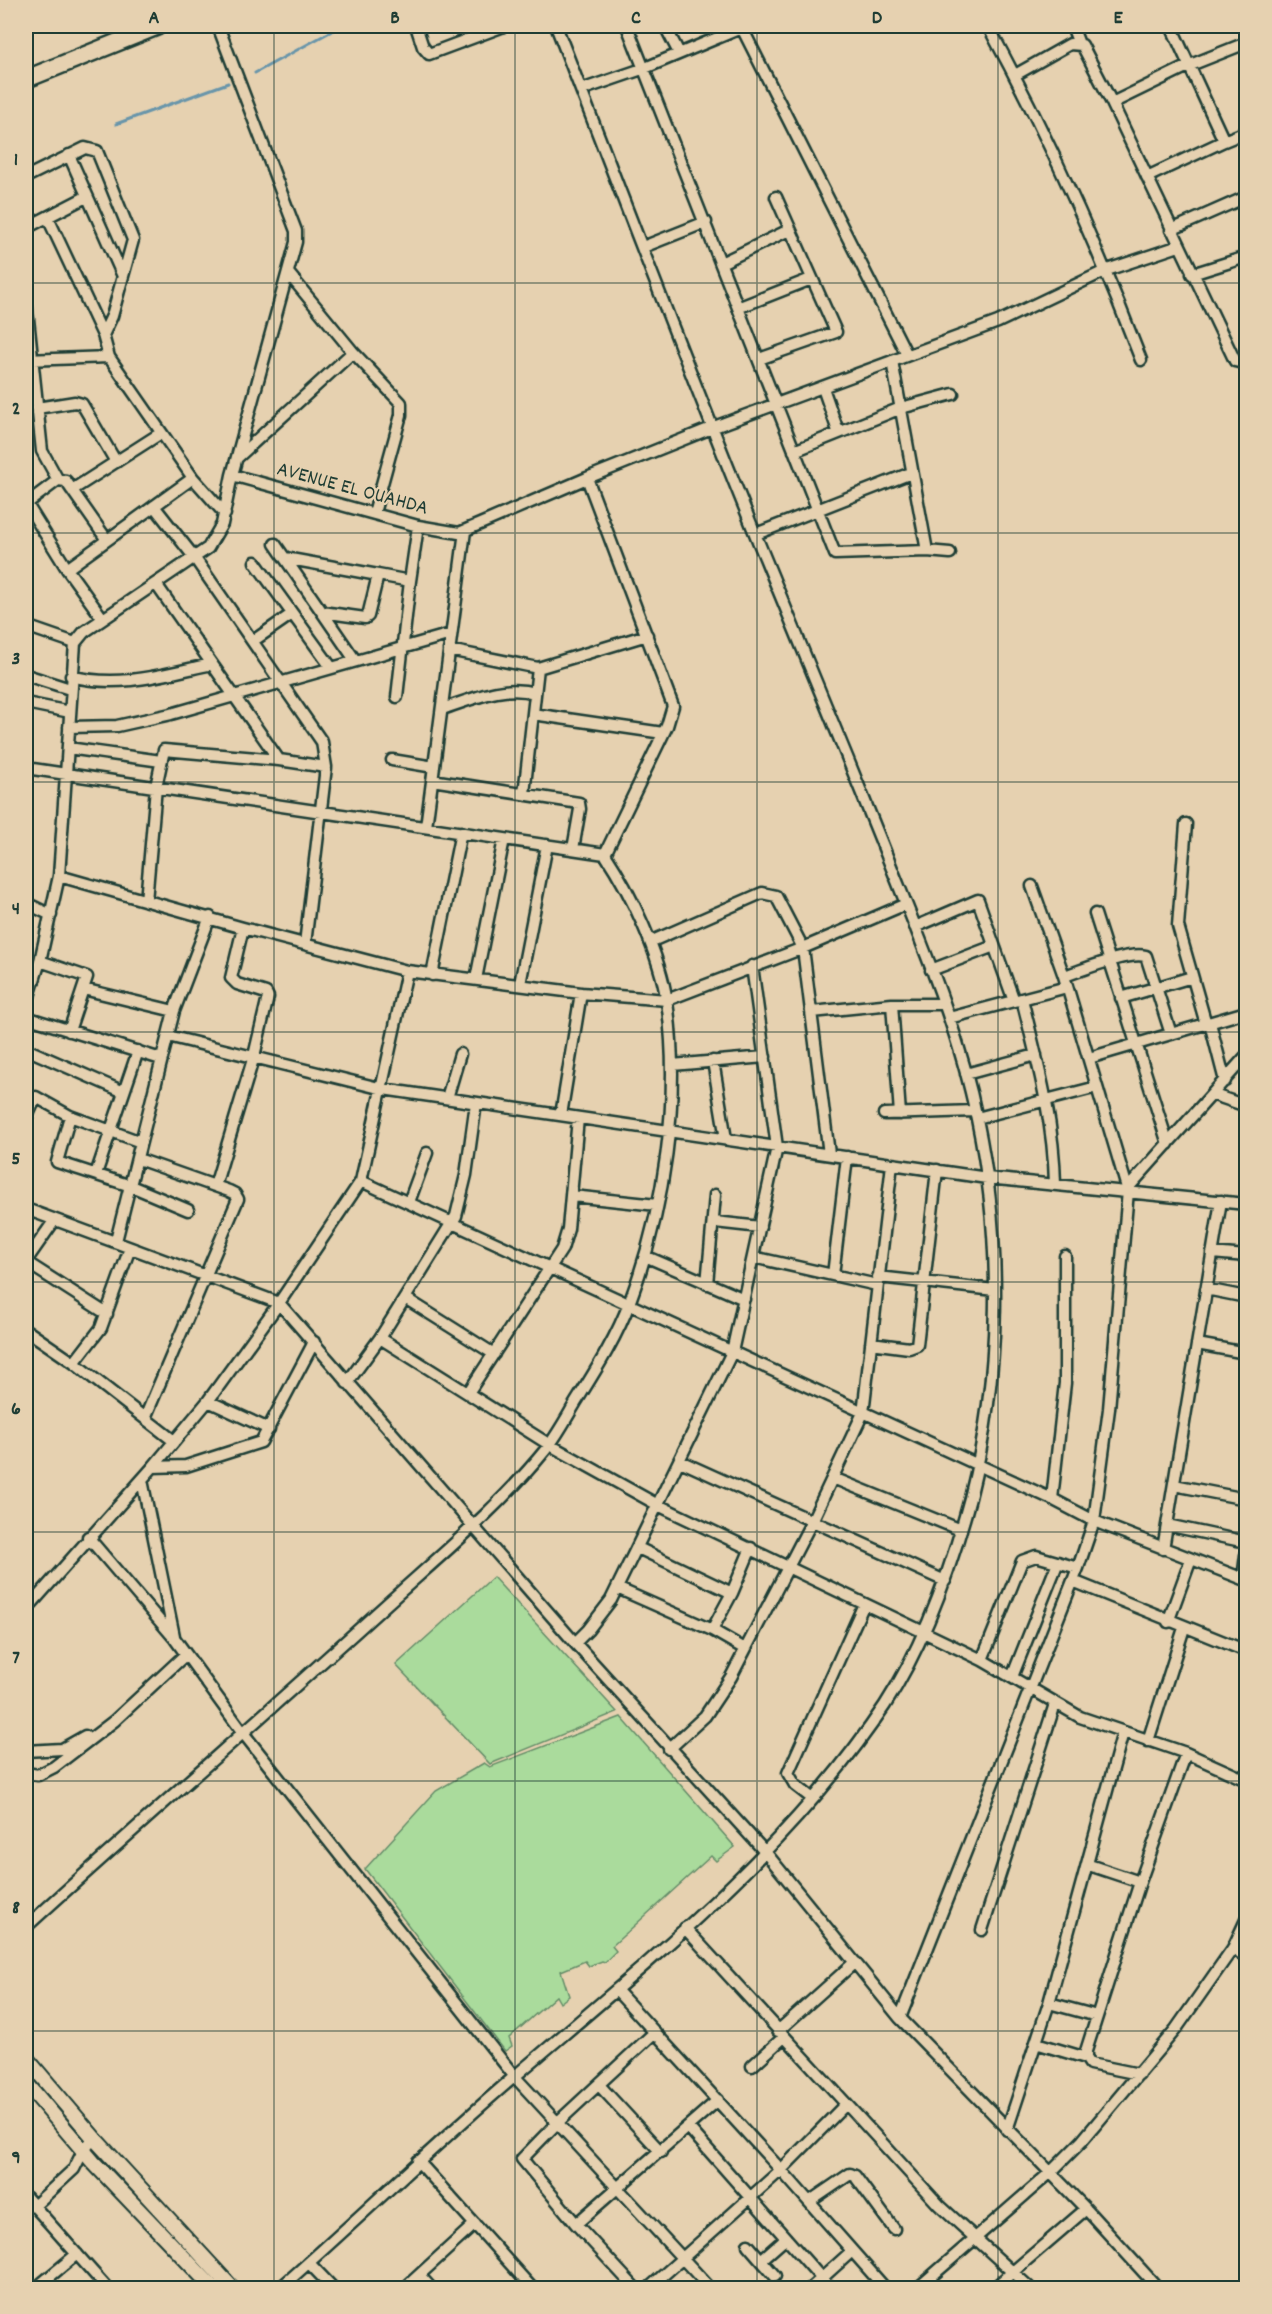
<svg xmlns="http://www.w3.org/2000/svg" width="1272" height="2314" viewBox="0 0 1272 2314" font-family="Dekko,sans-serif">
<style>
.green{fill:#aadb9c;stroke:#648c68;stroke-width:1.5}
.lines{fill:none;stroke-linecap:round;stroke-linejoin:round}
.stream{stroke:#6895aa;stroke-width:3}
.minor-casing{stroke:#1f3d34;stroke-width:15}
.major-casing{stroke:#1f3d34;stroke-width:18}
.highway-casing{stroke:#1f3d34;stroke-width:21}
.minor{stroke:#e6d1b0;stroke-width:10}
.major{stroke:#e6d1b0;stroke-width:14}
.highway{stroke:#e6d1b0;stroke-width:16}
.grid{fill:none;stroke:#1f3d34;stroke-width:1.5;stroke-opacity:0.55}
.labels{text-anchor:middle;stroke-width:4.5;stroke-linejoin:round;paint-order:stroke}
.street-label{font-size:21px;fill:#1f3d34;stroke:#e6d1b0}
.neatline{fill:none;stroke:#1f3d34;stroke-width:2}
.grid-label{font-size:20px;text-anchor:middle;font-weight:bold;fill:#1f3d34}
</style>
<rect width="100%" height="100%" fill="#e6d1b0"/>
<filter id="ink" filterUnits="userSpaceOnUse"><feTurbulence type="fractalNoise" baseFrequency=".0167" numOctaves="2"/><feDisplacementMap in="SourceGraphic" scale="12" xChannelSelector="R" yChannelSelector="G"/><feConvolveMatrix kernelMatrix="1 2 1 2 8 2 1 2 1" color-interpolation-filters="sRGB"/></filter>
<g filter="url(#ink)">
<!-- green -->
<path class="green" d="M493,1577L617,1712L490,1764L396,1665Z
M621,1717L735,1847L716,1861L711,1856L612,1946L616,1951L605,1962L602,1961L589,1966L585,1961L561,1971L569,1996L560,2003L556,1996L509,2038L512,2046L505,2051L365,1869L436,1791L484,1763L490,1767Z"/>
<g class="lines">
<!-- stream -->
<path class="stream" d="M255,73L341,26
M116,124L228,83"/>
<!-- minor casing -->
<g class="minor-casing">
<path id="minor" d="M416,26L423,47L429,54L504,26
M627,26L835,554L927,551L950,553
M665,26L679,53
M988,26C1047,134 1097,245 1141,360
M1072,26L1079,44
M742,28L907,355
M1015,75L1070,44L1082,45L1112,103L1235,361L1246,363
M581,90L645,68L746,26
M1112,103L1188,66L1246,43
M1224,141L1246,132
M69,155L122,274
M26,177L85,148L97,151L133,240L112,316L103,335
M1147,177L1224,141L1171,26
M48,218L103,335L109,357L193,478L225,514
M26,228L86,197
M1171,230L1246,197
M643,247L706,222
M721,263L789,230
M289,274L353,352L401,403V415L374,513
M1192,274L1246,257
M26,300L42,451L58,480
M740,307L811,279
M759,359L836,332L776,197
M26,360L109,357
M892,361L927,551
M823,388L838,431
M37,408L75,402L82,404L116,462
M794,451L901,408L953,394
M238,457L353,352
M232,475L418,526L459,533L587,478L714,427L998,322L1107,270L1179,246
M587,478L673,706L667,726L605,854
M26,503L67,569L103,619
M26,504L58,480L66,481L72,490
M154,506L194,557L322,742L326,767L305,944
M756,534L911,473
M107,540L72,490L161,433
M275,544L322,612L365,618L368,616L378,575L285,558
M255,562L331,667
M67,569L193,478
M378,575L410,581L397,697
M410,581L418,526
M156,584L279,760
M322,612L355,660
M26,626L75,643
M253,641L292,614
M449,650L538,668L647,635
M26,675L70,689
M71,676C119,689 165,674 212,664
M26,703L70,712
M442,709C473,699 503,684 535,693
M533,714L663,733
M69,727L117,726L171,714L451,634
M68,748L161,761
M392,760L434,767
M26,768L605,854C631,893 660,955 667,1002C681,1098 664,1211 630,1301C617,1337 596,1370 576,1402C567,1417 558,1434 547,1448C498,1509 436,1559 378,1612C261,1718 142,1821 26,1927
M432,780L579,803L580,809L573,849
M524,794L538,668
M1186,824L1178,926L1206,1024
M426,827L465,531
M59,876L243,928L407,971L581,993L667,1000L803,948L906,904
M146,901L156,787L164,750L279,760L326,767
M26,903L51,915
M1095,914L1168,1144
M915,927L978,900L1014,1001
M650,942L762,893L776,896L803,948L829,1154
M40,961L87,977L69,1031
M931,970L994,946
M432,975L461,832
M1064,976C1083,970 1128,951 1146,956L1171,1034
M476,979L504,839
M520,984L547,845
M83,989L174,1011
M1121,998L1192,977
M1022,999C1037,1060 1054,1121 1055,1184
M892,1004L900,1114
M26,1006L40,961L59,876L75,643L84,632L208,548L222,524L232,475L296,242V231L218,26
M812,1012L892,1004H944
M26,1017L161,1059
M949,1018L1067,987
M1210,1023L1225,1081
M168,1036L383,1089L987,1178L1246,1204
M26,1049L124,1092
M1089,1058L1246,1012
M713,1061L726,1139
M672,1065L765,1057
M966,1074L1036,1055
M1214,1095L1246,1106
M447,1098L460,1054
M884,1114L975,1111
M561,1115L581,993
M70,1116L57,1162L131,1186L188,1210
M977,1118L1097,1087
M26,1119L36,1097L70,1116L141,1142
M138,1159L229,1191L235,1194L238,1199L145,1418
M96,1174L138,1051
M361,1181L1052,1499L1094,1521L1246,1580
M215,1186L254,1056L268,997L266,993L237,984L231,978L243,928
M1128,1188L1246,1056
M572,1196L657,1205
M409,1202L427,1153
M26,1209L279,1303L575,1643L766,1853L900,2018L1086,2209L1158,2288
M715,1222L760,1227
M116,1241L174,1011L210,917
M1212,1253L1246,1256
M645,1256L744,1299
M753,1257L877,1285
M26,1261L54,1221
M26,1262L107,1314
M833,1275L847,1157
M878,1277L995,1290
M707,1284L715,1195
M1206,1289L1246,1297
M405,1298L494,1354
M26,1330L74,1363L174,1441
M380,1338L550,1445L658,1505L982,1660L1080,1717L1186,1753L1246,1780
M871,1343L909,1348L917,1345L937,1170
M1197,1344L1246,1353
M74,1363L101,1328L130,1248
M347,1383L380,1338L456,1216L466,1175L476,1103
M468,1393L562,1249L568,1229L578,1118
M208,1401L269,1429
M680,1461L945,1581
M153,1467L186,1466L261,1442L314,1342
M833,1478L961,1530
M142,1480L174,1636
M1174,1485L1246,1499
M1052,1499L1065,1383V1256
M1167,1525L1246,1542
M88,1537L175,1639L244,1734L515,2077L710,2288
M638,1548L732,1593
M1163,1549L1221,1201
M1243,1579L1246,1555
M1073,1581L1246,1651
M617,1588L712,1630L745,1649
M26,1610L153,1467L208,1401L279,1303L361,1181L407,971
M1168,1622L1191,1559
M712,1630L732,1593L751,1548
M575,1643L588,1630L611,1600L732,1352L777,1147L752,966
M982,1660L1022,1561L1036,1556L1078,1568
M1012,1677L1058,1562
M1148,1741L1184,1628
M669,1749L705,1716L731,1677L812,1521L863,1413L892,1164
M26,1751L62,1749L85,1736
M26,1773L38,1775L54,1767L114,1721L185,1655
M813,1799L795,1785L788,1773L864,1604
M1089,1865L1140,1882
M685,1928L939,2205L1030,2288
M982,1930L1055,1704
M1233,1948L1246,1957
M617,1991L781,2170L885,2288
M1049,2003L1097,2016
M900,2018L1078,1568L1094,1521L1109,1409L1128,1191L1064,976L1032,886
M778,2031L855,1962
M1036,2043L1086,2058
M752,2066L784,2037
M1139,2074L1090,2064L1086,2058V2051L1140,1882L1186,1753
M599,2085L661,2152
M688,2127L830,2288
M1007,2130L1049,2003L1123,1732
M418,2161L532,2288
M26,2197L107,2288
M809,2202L850,2174L855,2176L894,2229
M34,2206L74,2169L83,2151L94,2138
M576,2224L718,2100
M748,2245L761,2260L786,2238
M761,2260L775,2276
M309,2263L333,2288
M420,2276L431,2288
M26,2284L30,2288
M36,2288L77,2254
M280,2288C359,2219 434,2145 514,2077C647,1963 787,1852 885,1705C925,1643 951,1569 970,1498C1001,1376 1003,1243 977,1119C958,1025 918,935 883,846C842,744 800,642 758,541C688,370 623,197 556,26
M405,2288L475,2224
M635,2288L576,2224L522,2159L558,2122L655,2032
M649,2288L781,2170L845,2105
M811,2288L852,2251
M918,2288L1051,2172L1082,2141L1176,2029L1233,1948L1246,1920
M994,2288L1086,2209"/>
</g>
<!-- major casing -->
<g class="major-casing">
<path id="major" d="M26,2058L94,2138L232,2288
M26,2083L93,2162L213,2288"/>
</g>
<!-- highway casing -->
<g class="highway-casing">
<path id="highway" d="M26,79L158,26"/>
</g>
<!-- minor -->
<use href="#minor" class="minor"/>
<!-- major -->
<use href="#major" class="major"/>
<!-- highway -->
<use href="#highway" class="highway"/>
</g>
</g>
<!-- grid -->
<path class="grid" d="M274,26V2288M515,26V2288M757,26V2288M998,26V2288M26,283H1246M26,533H1246M26,782H1246M26,1032H1246M26,1282H1246M26,1532H1246M26,1781H1246M26,2031H1246"/>
<g class="labels">
<!-- street labels -->
<g class="street-label">
<text transform="translate(353 487) rotate(15)" y="7">AVENUE EL OUAHDA</text>
</g>
</g>
<!-- margin -->
<rect width="1272" height="2314" fill="none" stroke="#e6d1b0" stroke-width="66"/>
<rect x="33" y="33" width="1206" height="2248" class="neatline"/>
<g class="grid-label">
<text x="154" y="23">A</text>
<text x="395" y="23">B</text>
<text x="636" y="23">C</text>
<text x="877" y="23">D</text>
<text x="1118" y="23">E</text>
<text x="16" y="165">1</text>
<text x="16" y="414">2</text>
<text x="16" y="664">3</text>
<text x="16" y="914">4</text>
<text x="16" y="1164">5</text>
<text x="16" y="1414">6</text>
<text x="16" y="1663">7</text>
<text x="16" y="1913">8</text>
<text x="16" y="2163">9</text>
</g>
</svg>
